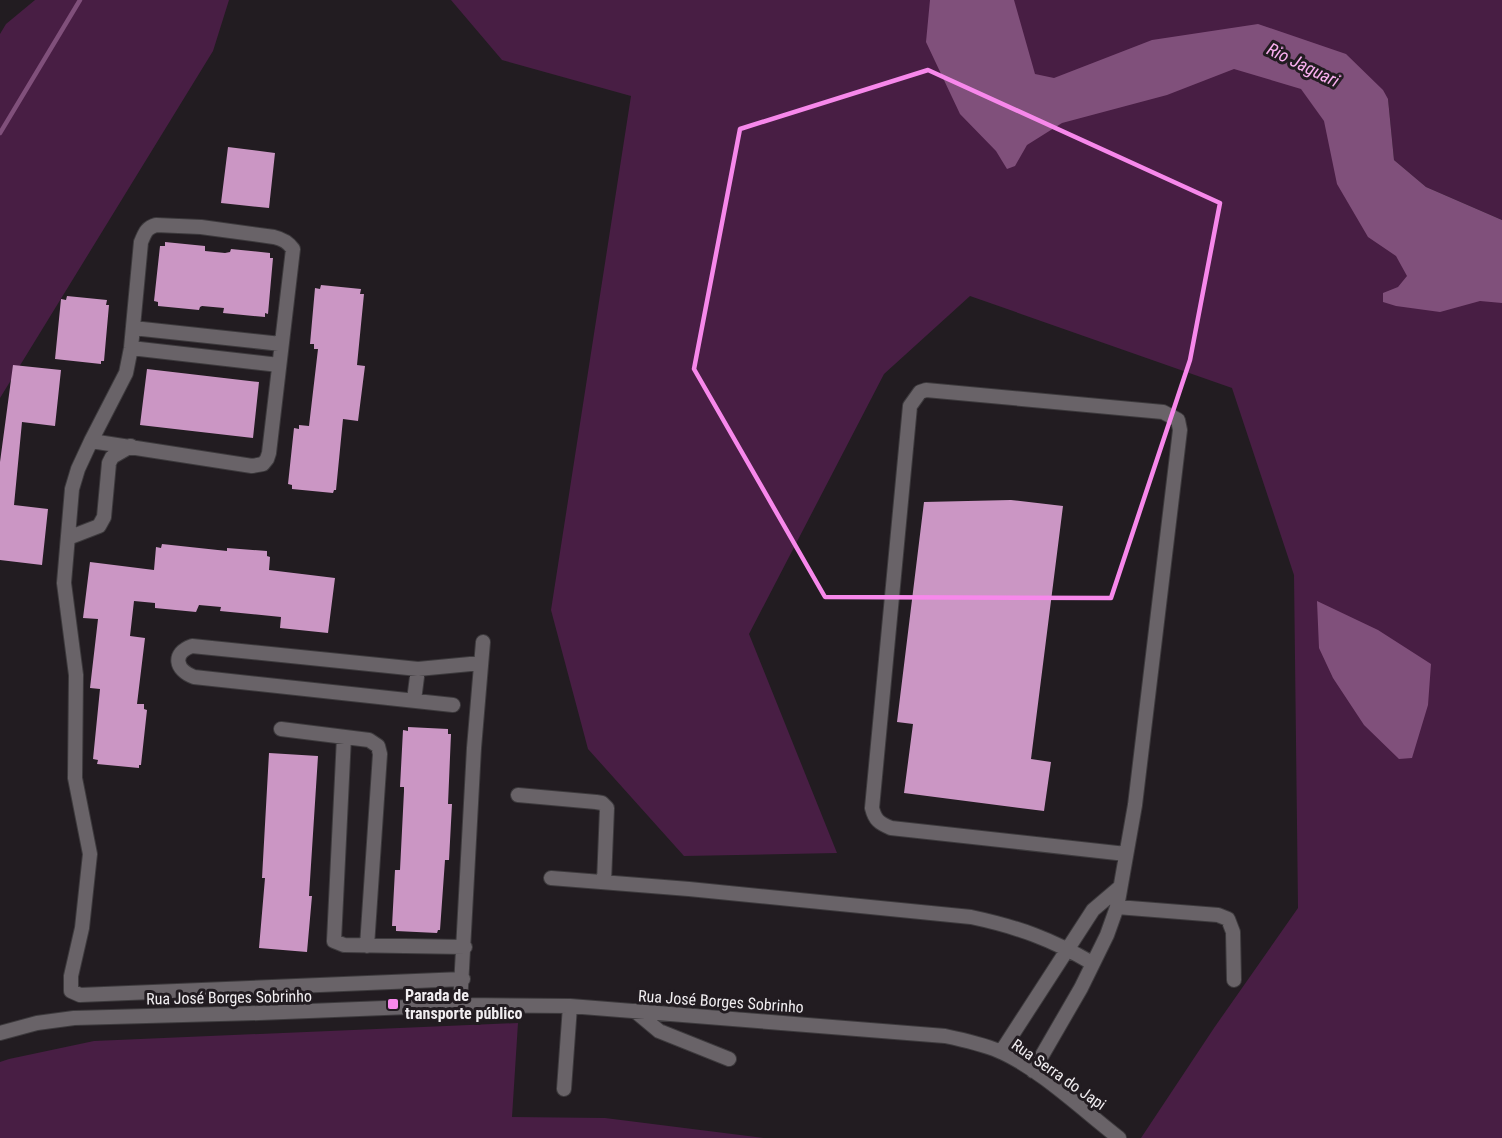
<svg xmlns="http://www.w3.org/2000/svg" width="1502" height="1138" viewBox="0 0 1502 1138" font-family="'Roboto Condensed',sans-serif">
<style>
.green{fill:#481e44}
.water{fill:#80507b}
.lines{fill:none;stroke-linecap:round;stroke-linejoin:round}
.stream{stroke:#80507b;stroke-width:4.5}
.building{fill:#cb96c4}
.minor-casing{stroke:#3d3a3d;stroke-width:16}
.minor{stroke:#696368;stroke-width:14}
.marked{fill:none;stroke:#f788eb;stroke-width:4.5;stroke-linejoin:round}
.poi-dot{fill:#f788eb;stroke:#221c21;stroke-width:2}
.labels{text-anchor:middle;stroke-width:6;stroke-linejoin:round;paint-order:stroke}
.poi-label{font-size:16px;font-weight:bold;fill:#f0edf0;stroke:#221c21;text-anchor:start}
.street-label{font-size:16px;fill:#f0edf0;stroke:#221c21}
.water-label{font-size:18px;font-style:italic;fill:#fab0f0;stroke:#221c21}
</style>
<rect width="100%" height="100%" fill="#221c21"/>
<!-- green -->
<path class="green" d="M35,0H229L213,51L0,398V34L6,24Z
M451,0H1502V220L1426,187L1394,160L1388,99L1377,159L1502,257V1138H1141L1214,1028L1298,908L1294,575L1232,388L970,296L884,374L749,634L837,853L684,856L588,749L551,610L631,96L502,60Z
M518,1023L512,1117L605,1118L764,1138H0V1062L9,1059L94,1041Z"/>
<!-- water -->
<path class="water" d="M930,0H1014L1035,74L1054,78L1152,40L1258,24L1346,54L1383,90L1388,99L1394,160L1426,187L1502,220V303L1480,301L1440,312L1396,306L1383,302V293L1398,287L1407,276L1396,256L1368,237L1337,184L1324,121L1301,89L1234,69L1167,95L1062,123L1027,145L1015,166L1007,169L996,151L960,114L926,42Z
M1317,601L1378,630L1431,664L1428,705L1412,758L1399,759L1364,725L1333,678L1319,648Z"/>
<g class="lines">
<!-- stream -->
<path class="stream" d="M0,133L80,0"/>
</g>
<!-- building -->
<path class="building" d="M228,147L275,153L269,208L221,203Z
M165,242L205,246V251L225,253L230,252L231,249L270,253V258H273L268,314L265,313V317L223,313L224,308L202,306L200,307L199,310L158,306V302L154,301L160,246H165Z
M321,285L361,289L360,294H364L357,365L365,366L358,421L343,419L336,490H334L333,493L292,489V485L288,484L294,428L299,429V425L309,426L318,349H314V344H310L315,288L320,289Z
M67,296L107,300L106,305H109L104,361H101V364L55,359L61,299L66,300Z
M13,365L61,370L55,426L22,422L14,505L48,509L42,565L0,560V462Z
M147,369L259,382L253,438L140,425Z
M1011,500L1063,506L1031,759L1051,762L1044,811L904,793L913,724L897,722L924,502Z
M162,544L227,551V548L267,551V556L270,557L269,570L335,578L328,633L280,628L281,617L220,611L221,607L199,605L196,612L155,608V603L134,601L130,636L145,638L137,704H144V709L147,710L141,765H139V768L97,764L98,760L93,759L100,689L90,688L98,619L83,618L90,562L154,570L156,547L161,548Z
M408,727L448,729V734H451L448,804H452L449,860H445L440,930H438L437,933L396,931V926H392L395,870H400L404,791V787H400L403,730L408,731Z
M269,753L318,756L309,896H312L307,952L259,948L265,878H262Z"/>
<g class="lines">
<!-- minor casing -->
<g class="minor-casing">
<path id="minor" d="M133,328L281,344
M131,348L279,365
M91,441L252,466L263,464L267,459L269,453L293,249C288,242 283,239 274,237L201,227L156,225C146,228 145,233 141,242L131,348L126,373L91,441L78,469L72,489L64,583L76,675L75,778L90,854L82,928L71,976V991L80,995L463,979
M68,538L99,526L104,517L109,463L112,457L131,446
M414,700L418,669
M453,705L194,677C175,670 172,653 192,646L418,669L481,663
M281,729L369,740L378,746L380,754L367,946
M344,737L334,941L344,945L465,947
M518,795L596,802L602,803L607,808L604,882
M551,878L689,889L971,917C1018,927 1051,939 1092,963
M1117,907L1218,915L1228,919L1233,932L1234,980
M460,1005L474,748L483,642
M635,1011L659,1031L729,1059
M0,1033L37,1023L74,1018L259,1013L460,1005L570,1006L945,1036C964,1040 982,1044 999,1051C1039,1068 1084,1111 1119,1138
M1001,1052L1093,910L1120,887
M1033,1071L1081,988L1107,935L1117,907L1135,805L1180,430L1178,420L1163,412L926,390L920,392L910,406L872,808C875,820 879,823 891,828L1126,854
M564,1089L570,1006"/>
</g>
<!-- minor -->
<use href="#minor" class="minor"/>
</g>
<!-- marked area -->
<path class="marked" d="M928,70L1220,203L1190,360L1111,598L825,597L694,369L740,129Z"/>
<!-- markers -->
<rect class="poi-dot" x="387" y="998" width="12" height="12" rx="3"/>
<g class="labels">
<!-- poi labels -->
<g class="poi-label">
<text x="405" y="1001">Parada de<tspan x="405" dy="18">transporte público</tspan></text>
</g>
<!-- street labels -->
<g class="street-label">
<text transform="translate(229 997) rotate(-1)" y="6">Rua José Borges Sobrinho</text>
<text transform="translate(721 1001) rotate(4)" y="6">Rua José Borges Sobrinho</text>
<text transform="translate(1059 1074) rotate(35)" y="6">Rua Serra do Japi</text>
</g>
<!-- water labels -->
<g class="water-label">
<text transform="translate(1303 65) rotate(26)" y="6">Rio Jaguari</text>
</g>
</g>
</svg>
